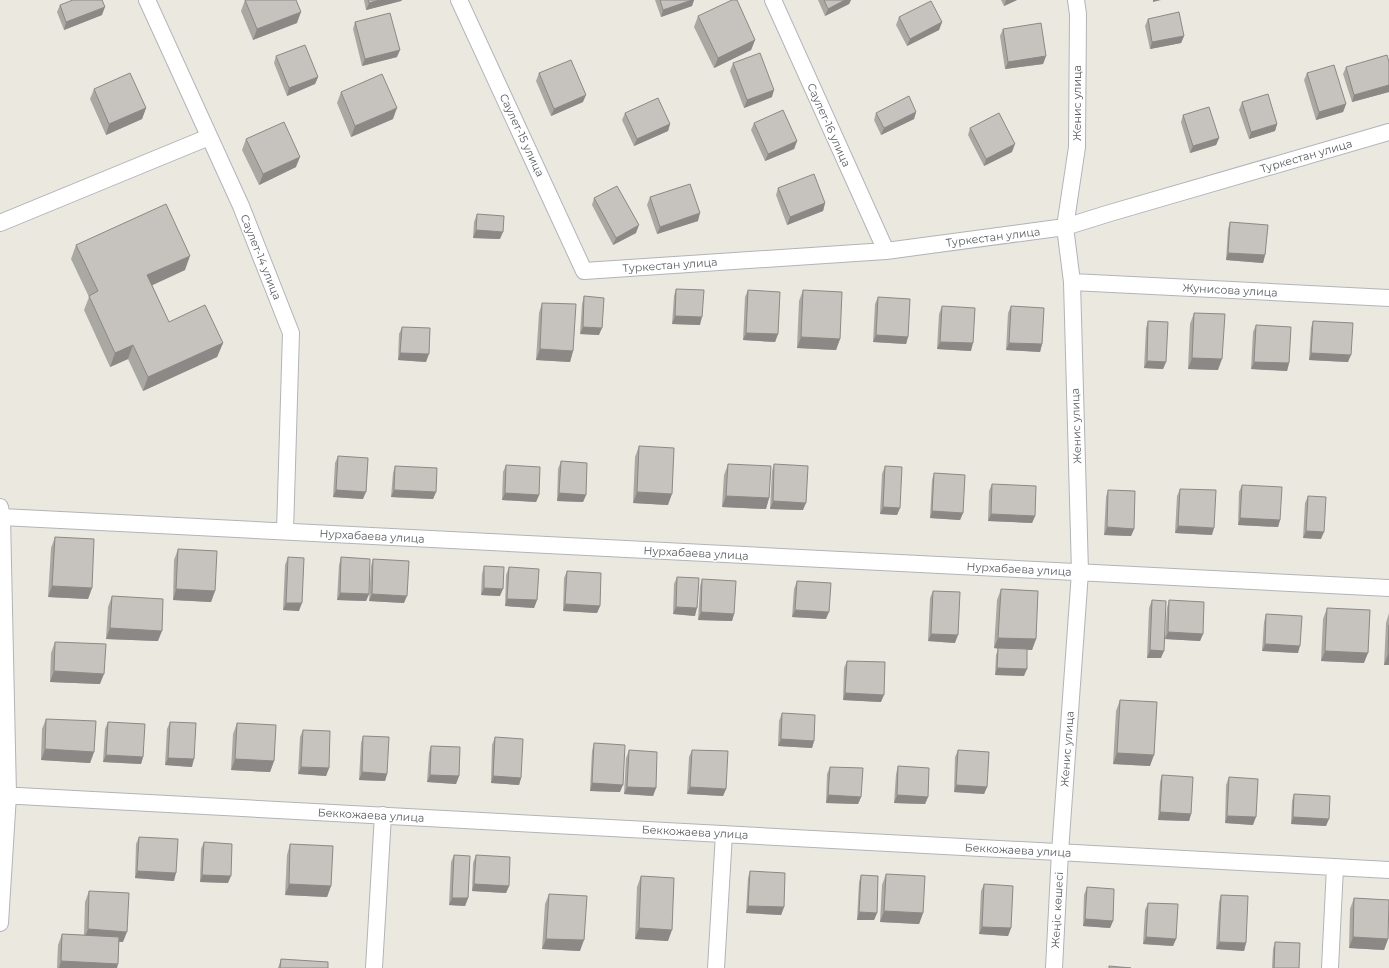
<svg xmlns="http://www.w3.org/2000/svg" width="1389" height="968" viewBox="0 0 1389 968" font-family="Montserrat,sans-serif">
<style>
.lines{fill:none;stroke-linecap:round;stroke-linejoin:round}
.minor-casing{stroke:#b1b4b7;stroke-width:18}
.minor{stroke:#fff;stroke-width:16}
.wall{fill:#aaa8a3}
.shaded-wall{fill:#8b8885}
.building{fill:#c6c3be;stroke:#8b8885}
.labels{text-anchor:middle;stroke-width:3;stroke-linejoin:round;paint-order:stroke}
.street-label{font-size:11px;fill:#595d61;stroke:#fff}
</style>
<rect width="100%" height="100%" fill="#ebe8e0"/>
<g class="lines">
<!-- minor casing -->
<g class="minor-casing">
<path id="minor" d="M147,0L241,206L291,333L285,531
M459,0L584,271L886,251L1065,227L1110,213L1389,132
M773,0L886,251
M0,223L209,137
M1072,282L1389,298
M2,517L1389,588
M0,795L1389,870
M0,923L8,795L2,517L0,507
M374,968L383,815
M716,968L724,834
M1054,968L1060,852L1080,572L1072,282L1065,227L1077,147L1078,14L1076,0
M1330,968L1335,867"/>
</g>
<!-- minor -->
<use href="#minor" class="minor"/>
</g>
<!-- wall -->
<path class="wall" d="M245,0L297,23L253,40L241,11Z
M364,0H402L401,1L366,10Z
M655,0H694L692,6L661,17Z
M818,0H851L849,4L825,16Z
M1001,0H1017L1004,6Z
M60,5L102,15L64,30L57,12Z
M698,16L755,40L751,50L714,68L694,27Z
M899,17L942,22L939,30L907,46L896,25Z
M1148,19L1184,36L1181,43L1150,49L1145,26Z
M355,22L397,57L362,66L353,29Z
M1003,29L1046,56L1043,64L1005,69L1000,36Z
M276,56L318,77L315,84L287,96L274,63Z
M1389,62V92L1352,102L1343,74L1346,67Z
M733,63L772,97L744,108L730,71Z
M539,73L583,102L551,116L536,81Z
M1307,73L1346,104L1343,112L1316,120L1304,80Z
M94,89L146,108L142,119L106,135L90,99Z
M341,92L393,119L351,137L337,103Z
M1242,102L1277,124L1275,131L1249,139L1239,110Z
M916,112L914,119L881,135L874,120L876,113Z
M625,113L670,124L668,131L634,146L622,120Z
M1183,115L1219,138L1216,145L1190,153L1181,122Z
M754,123L797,141L794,149L765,161L751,130Z
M970,128L1012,152L984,166L968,135Z
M246,139L296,167L259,185L242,150Z
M778,188L825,203L823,211L787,225L776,195Z
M650,197L698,221L657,234L647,205Z
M594,198L636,233L613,245L592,205Z
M477,214L500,239L473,238L474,222Z
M1230,222L1265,255L1263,263L1226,260L1228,229Z
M76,245L185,270L152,285L169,322L223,343L217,357L143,391L128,359L110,367L84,310L89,297L71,259Z
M676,289L700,325L672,324L674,296Z
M748,290L778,334L775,342L743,340L745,297Z
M803,290L840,339L836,350L797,348L799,301Z
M584,296L599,335L580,334L582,304Z
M878,297L908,337L906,344L873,342L875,304Z
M542,303L573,351L570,362L536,360L539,313Z
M942,306L971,351L937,349L939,314Z
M1011,306L1042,344L1040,352L1006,350L1008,313Z
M1194,313L1218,370L1188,369L1190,324Z
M1148,321L1166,362L1163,369L1144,368L1146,328Z
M1313,321L1348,362L1309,360L1311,328Z
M1256,325L1289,363L1287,371L1251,369L1253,332Z
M402,327L426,362L398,360L399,334Z
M639,446L668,505L633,503L635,457Z
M338,456L363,499L333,497L335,463Z
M561,461L586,495L583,502L557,501L558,469Z
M728,464L769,498L766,509L722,507L724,475Z
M774,464L803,510L770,509L772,471Z
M506,465L539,495L536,502L502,500L503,472Z
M395,466L436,492L433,499L391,497L393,473Z
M885,466L900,508L897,515L880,514L882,474Z
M934,473L963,513L960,520L930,518L932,480Z
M992,484L1035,516L1032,523L988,521L989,491Z
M1242,485L1280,520L1278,527L1238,525L1239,492Z
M1180,489L1212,535L1175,533L1177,496Z
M1108,490L1134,529L1131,536L1104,535L1106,497Z
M1308,496L1321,539L1303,538L1305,503Z
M55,537L92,588L88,599L48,597L51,548Z
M178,549L215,591L211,602L173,600L174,560Z
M288,557L299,611L283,610L285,565Z
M341,557L369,594L366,601L337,600L339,565Z
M373,559L404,603L369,601L371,566Z
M484,566L500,596L481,595L482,574Z
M509,567L537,600L534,608L505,606L506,575Z
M567,571L600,606L597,613L563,611L564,578Z
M677,577L695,616L673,614L674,584Z
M702,579L734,614L732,621L698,620L700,586Z
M797,581L826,619L792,617L794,589Z
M1001,589L1036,639L1032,650H1027L1024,676L995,675L996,655L998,649L994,648L997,600Z
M933,591L955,643L928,641L930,598Z
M112,596L158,641L106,639L108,607Z
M1152,600L1161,658H1147L1149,608Z
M1169,600L1203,634L1200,641L1165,639L1167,608Z
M1327,608L1364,663L1321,661L1323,619Z
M1389,613V665H1384L1386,623Z
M1266,614L1298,653L1262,651L1264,622Z
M55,642L100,684L50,682L51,653Z
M847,661L881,702L843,700L844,668Z
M1120,700L1150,766L1113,764L1116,711Z
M782,713L814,741L812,748L778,746L779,721Z
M46,719L94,752L90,763L41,760L42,729Z
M108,722L143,757L141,764L103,762L105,729Z
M170,722L192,767L165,765L167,729Z
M237,723L274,761L270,772L231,770L233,734Z
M303,730L329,768L326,776L298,774L300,737Z
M363,736L387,774L385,781L359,780L361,743Z
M495,737L521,778L519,785L491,783L492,745Z
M594,743L620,792L590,791L592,751Z
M431,746L459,776L456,784L427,782L429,753Z
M629,750L656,788L653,796L624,794L626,758Z
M692,750L726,789L723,796L687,794L689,757Z
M958,750L987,787L984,794L954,792L955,757Z
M898,766L928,797L925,804L894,803L896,774Z
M830,767L861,797L858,804L826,803L827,774Z
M1162,775L1191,814L1189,821L1158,820L1160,782Z
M1229,777L1253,825L1225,823L1226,785Z
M1294,794L1326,826L1291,824L1292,801Z
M139,837L174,881L135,878L136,844Z
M204,842L228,883L200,882L201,849Z
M290,844L331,886L327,897L285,895L287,855Z
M454,855L468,898L465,906L449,905L451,862Z
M476,855L509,886L506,893L472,891L473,863Z
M750,871L784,907L781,915L746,913L748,878Z
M886,874L923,913L919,924L880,922L882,885Z
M861,875L877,913L874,920H857L859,882Z
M641,876L668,941L635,939L637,887Z
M984,884L1011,928L1008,936L979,934L981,891Z
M1087,887L1113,921L1110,928L1083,926L1084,895Z
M89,891L123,942H119L117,968H57L58,945L62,934L84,935L85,902Z
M549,894L580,951L542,949L545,904Z
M1221,895L1246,943L1244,951L1216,949L1219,902Z
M1354,898L1388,939L1384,950L1349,948L1350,909Z
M1148,903L1176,939L1173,946L1143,944L1145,910Z
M1275,942L1299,968H1272L1273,949Z
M281,959L328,968H278Z"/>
<!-- shaded-wall -->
<path class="shaded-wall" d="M380,0H402L401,1L366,10L369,3Z
M692,0H694L692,6L661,17L663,10Z
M845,0H851L849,4L825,16L828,9Z
M1006,0H1017L1004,6Z
M1153,0H1161L1153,2Z
M105,7L102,15L64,30L66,22Z
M301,12L297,23L253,40L257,29Z
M942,22L939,30L907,46L910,39Z
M1184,36L1181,43L1150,49L1152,42Z
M755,40L751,50L714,68L718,58Z
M400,50L397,57L362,66L365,59Z
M1046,56L1043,64L1005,69L1008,62Z
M318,77L315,84L287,96L289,88Z
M1389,85V92L1352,102L1354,95Z
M774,90L772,97L744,108L747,100Z
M586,95L583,102L551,116L554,109Z
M1346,104L1343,112L1316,120L1319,112Z
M146,108L142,119L106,135L109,124Z
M397,108L393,119L351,137L355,126Z
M916,112L914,119L881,135L884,128Z
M670,124L668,131L634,146L637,139Z
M1277,124L1275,131L1249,139L1251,132Z
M1219,138L1216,145L1190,153L1193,146Z
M797,141L794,149L765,161L768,154Z
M1015,144L1012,152L984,166L986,159Z
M300,157L296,167L259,185L263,174Z
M825,203L823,211L787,225L790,217Z
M700,213L698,221L657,234L660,227Z
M639,225L636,233L613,245L616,238Z
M476,230L503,232L500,239L473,238Z
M1228,253L1265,255L1263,263L1226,260Z
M190,256L185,270L142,290L147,275Z
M675,316L702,317L700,325L672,324Z
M583,327L602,328L599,335L580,334Z
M746,333L778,334L775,342L743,340Z
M876,335L908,337L906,344L873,342Z
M801,337L840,339L836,350L797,348Z
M940,342L973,343L971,351L937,349Z
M223,343L217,357L143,391L148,377Z
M1009,343L1042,344L1040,352L1006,350Z
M133,345L128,359L110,367L115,353Z
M540,349L573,351L570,362L536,360Z
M400,353L429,354L426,362L398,360Z
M1311,353L1351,355L1348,362L1309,360Z
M1192,358L1222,359L1218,370L1188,369Z
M1147,361L1166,362L1163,369L1144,368Z
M1254,362L1289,363L1287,371L1251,369Z
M336,490L366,492L363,499L333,497Z
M394,490L436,492L433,499L391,497Z
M637,492L672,494L668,505L633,503Z
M505,493L539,495L536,502L502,500Z
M559,493L586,495L583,502L557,501Z
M726,496L769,498L766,509L722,507Z
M773,501L806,503L803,510L770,509Z
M883,507L900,508L897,515L880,514Z
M932,511L963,513L960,520L930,518Z
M991,514L1035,516L1032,523L988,521Z
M1240,518L1280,520L1278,527L1238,525Z
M1178,526L1214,528L1212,535L1175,533Z
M1107,527L1134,529L1131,536L1104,535Z
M1306,531L1324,532L1321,539L1303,538Z
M52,586L92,588L88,599L48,597Z
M484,588L503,589L500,596L481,595Z
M176,589L215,591L211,602L173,600Z
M340,593L369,594L366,601L337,600Z
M372,594L407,596L404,603L369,601Z
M507,599L537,600L534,608L505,606Z
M286,603H302L299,611L283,610Z
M565,604L600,606L597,613L563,611Z
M676,607L697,608L695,616L673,614Z
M795,610L829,612L826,619L792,617Z
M701,612L734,614L732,621L698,620Z
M110,628L162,631L158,641L106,639Z
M1168,632L1203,634L1200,641L1165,639Z
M931,634L958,635L955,643L928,641Z
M998,638L1036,639L1032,650L994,648Z
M1265,644L1300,646L1298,653L1262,651Z
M1150,650L1164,651L1161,658H1147Z
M1325,651L1368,653L1364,663L1321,661Z
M1388,654H1389V665H1384Z
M997,668L1027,669L1024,676L995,675Z
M54,671L104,674L100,684L50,682Z
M845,693L884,695L881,702L843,700Z
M781,739L814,741L812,748L778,746Z
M45,749L94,752L90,763L41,760Z
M1117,753L1154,755L1150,766L1113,764Z
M106,755L143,757L141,764L103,762Z
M168,758L194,759L192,767L165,765Z
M235,759L274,761L270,772L231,770Z
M301,767L329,768L326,776L298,774Z
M362,772L387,774L385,781L359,780Z
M430,775L459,776L456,784L427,782Z
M493,776L521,778L519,785L491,783Z
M592,783L623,785L620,792L590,791Z
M956,785L987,787L984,794L954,792Z
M627,787L656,788L653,796L624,794Z
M690,787L726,789L723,796L687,794Z
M828,795L861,797L858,804L826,803Z
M897,795L928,797L925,804L894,803Z
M1160,812L1191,814L1189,821L1158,820Z
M1227,816L1256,817L1253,825L1225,823Z
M1293,817L1329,819L1326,826L1291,824Z
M137,871L176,873L174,881L135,878Z
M202,875L231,876L228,883L200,882Z
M289,884L331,886L327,897L285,895Z
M474,884L509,886L506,893L472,891Z
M452,898H468L465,906L449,905Z
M748,906L784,907L781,915L746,913Z
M884,911L923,913L919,924L880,922Z
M859,912L877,913L874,920H857Z
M1085,919L1113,921L1110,928L1083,926Z
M982,927L1011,928L1008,936L979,934Z
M639,928L672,930L668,941L635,939Z
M88,929L127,932L123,942L84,940Z
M1146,937L1176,939L1173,946L1143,944Z
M1353,937L1388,939L1384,950L1349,948Z
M546,939L584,940L580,951L542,949Z
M1219,942L1246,943L1244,951L1216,949Z
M61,961L118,964L117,968H59Z"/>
<!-- building -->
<path class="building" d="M73,0H102L105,7L66,22L60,5Z
M245,0H296L301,12L257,29Z
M368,0H380L369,3Z
M660,0H692L663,10Z
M732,0H737L755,40L718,58L698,16Z
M824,0H845L828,9Z
M931,1L942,22L910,39L899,17Z
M1179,12L1184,36L1152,42L1148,19Z
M390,13L400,50L365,59L355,22Z
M1041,23L1046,56L1008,62L1003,29Z
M305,45L318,77L289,88L276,56Z
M760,53L774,90L747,100L733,63Z
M1387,55L1389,62V85L1354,95L1346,67Z
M571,60L586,95L554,109L539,73Z
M1334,65L1346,104L1319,112L1307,73Z
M130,73L146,108L109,124L94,89Z
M382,74L397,108L355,126L341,92Z
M1268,94L1277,124L1251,132L1242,102Z
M909,96L916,112L884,128L876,113Z
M658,98L670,124L637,139L625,113Z
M1209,107L1219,138L1193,146L1183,115Z
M783,110L797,141L768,154L754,123Z
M999,113L1015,144L986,159L970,128Z
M284,122L300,157L263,174L246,139Z
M814,174L825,203L790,217L778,188Z
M690,184L700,213L660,227L650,197Z
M617,186L639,225L616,238L594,198Z
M166,204L190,256L147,275L169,322L205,305L223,343L148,377L133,345L115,353L89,296L98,291L76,245Z
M477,214L504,216L503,232L476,230Z
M1230,222L1268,225L1265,255L1228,253Z
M676,289L704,290L702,317L675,316Z
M748,290L780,292L778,334L746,333Z
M803,290L842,292L840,339L801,337Z
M584,296L604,298L602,328L583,327Z
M878,297L910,299L908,337L876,335Z
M542,303L576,304L573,351L540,349Z
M942,306L975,308L973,343L940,342Z
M1011,306L1044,308L1042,344L1009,343Z
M1194,313L1225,314L1222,359L1192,358Z
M1148,321L1168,322L1166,362L1147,361Z
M1313,321L1353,323L1351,355L1311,353Z
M1256,325L1291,327L1289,363L1254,362Z
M402,327L430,328L429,354L400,353Z
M639,446L674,448L672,494L637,492Z
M338,456L368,458L366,492L336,490Z
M561,461L587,463L586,495L559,493Z
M728,464L771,466L769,498L726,496Z
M774,464L808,466L806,503L773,501Z
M506,465L540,467L539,495L505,493Z
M395,466L437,468L436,492L394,490Z
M885,466L902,467L900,508L883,507Z
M934,473L965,475L963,513L932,511Z
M992,484L1036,486L1035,516L991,514Z
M1242,485L1282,487L1280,520L1240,518Z
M1180,489L1216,490L1214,528L1178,526Z
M1108,490L1135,491L1134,529L1107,527Z
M1308,496L1326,497L1324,532L1306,531Z
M55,537L94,539L92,588L52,586Z
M178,549L217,551L215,591L176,589Z
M288,557L304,558L302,603H286Z
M341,557L370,559L369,594L340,593Z
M373,559L409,561L407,596L372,594Z
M484,566L504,567L503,589L484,588Z
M509,567L539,569L537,600L507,599Z
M567,571L601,573L600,606L565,604Z
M677,577L699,578L697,608L676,607Z
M702,579L736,581L734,614L701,612Z
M797,581L831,583L829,612L795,610Z
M1001,589L1038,591L1036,639L998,638Z
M933,591L960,592L958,635L931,634Z
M112,596L163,599L162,631L110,628Z
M1152,600L1166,601L1164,651L1150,650Z
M1169,600L1204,602L1203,634L1168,632Z
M1327,608L1370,610L1368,653L1325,651Z
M1266,614L1302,616L1300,646L1265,644Z
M1389,625V654H1388Z
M55,642L106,644L104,674L54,671Z
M998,648L1027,649V669L997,668Z
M847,661L885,662L884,695L845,693Z
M1120,700L1157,702L1154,755L1117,753Z
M782,713L815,715L814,741L781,739Z
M46,719L96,721L94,752L45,749Z
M108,722L145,724L143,757L106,755Z
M170,722L196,723L194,759L168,758Z
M237,723L276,725L274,761L235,759Z
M303,730L330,731L329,768L301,767Z
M363,736L389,737L387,774L362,772Z
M495,737L523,739L521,778L493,776Z
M594,743L625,745L623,785L592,783Z
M431,746L460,747L459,776L430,775Z
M629,750L657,752L656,788L627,787Z
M692,750L728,751L726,789L690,787Z
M958,750L989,752L987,787L956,785Z
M898,766L929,768L928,797L897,795Z
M830,767L863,768L861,797L828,795Z
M1162,775L1193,777L1191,814L1160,812Z
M1229,777L1258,779L1256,817L1227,816Z
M1294,794L1330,796L1329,819L1293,817Z
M139,837L178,839L176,873L137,871Z
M204,842L232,844L231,876L202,875Z
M290,844L333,846L331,886L289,884Z
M454,855L470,856L468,898H452Z
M476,855L510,857L509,886L474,884Z
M750,871L785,873L784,907L748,906Z
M886,874L925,876L923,913L884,911Z
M861,875L878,876L877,913L859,912Z
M641,876L674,878L672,930L639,928Z
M984,884L1013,886L1011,928L982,927Z
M1087,887L1114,889L1113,921L1085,919Z
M89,891L129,893L127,932L88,929Z
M549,894L587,896L584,940L546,939Z
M1221,895L1248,896L1246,943L1219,942Z
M1354,898L1389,900L1388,939L1353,937Z
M1148,903L1178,904L1176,939L1146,937Z
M62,934L119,937L118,964L61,961Z
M1275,942L1300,943L1299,968H1274Z
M281,959L328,962V968H280Z
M1109,966L1131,968H1109Z"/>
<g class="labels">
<!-- street labels -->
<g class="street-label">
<text transform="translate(1077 103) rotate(-90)" y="4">Женис улица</text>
<text transform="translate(829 125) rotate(66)" y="4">Саулет-16 улица</text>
<text transform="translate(522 135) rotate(65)" y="4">Саулет-15 улица</text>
<text transform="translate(1306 156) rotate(-16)" y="4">Туркестан улица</text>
<text transform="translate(993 237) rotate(-7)" y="4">Туркестан улица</text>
<text transform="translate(261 257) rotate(68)" y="4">Саулет-14 улица</text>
<text transform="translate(670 265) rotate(-4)" y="4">Туркестан улица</text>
<text transform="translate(1230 290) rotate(3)" y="4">Жунисова улица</text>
<text transform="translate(1076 426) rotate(-92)" y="4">Женис улица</text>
<text transform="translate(372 536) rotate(3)" y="4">Нурхабаева улица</text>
<text transform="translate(696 553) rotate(3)" y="4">Нурхабаева улица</text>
<text transform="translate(1019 569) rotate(3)" y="4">Нурхабаева улица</text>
<text transform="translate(1067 749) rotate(-86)" y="4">Женис улица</text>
<text transform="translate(371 815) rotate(3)" y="4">Беккожаева улица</text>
<text transform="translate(695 832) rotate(3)" y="4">Беккожаева улица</text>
<text transform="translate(1018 850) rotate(3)" y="4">Беккожаева улица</text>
<text transform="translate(1057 910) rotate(-87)" y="4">Жеңіс көшесі</text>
</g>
</g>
</svg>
